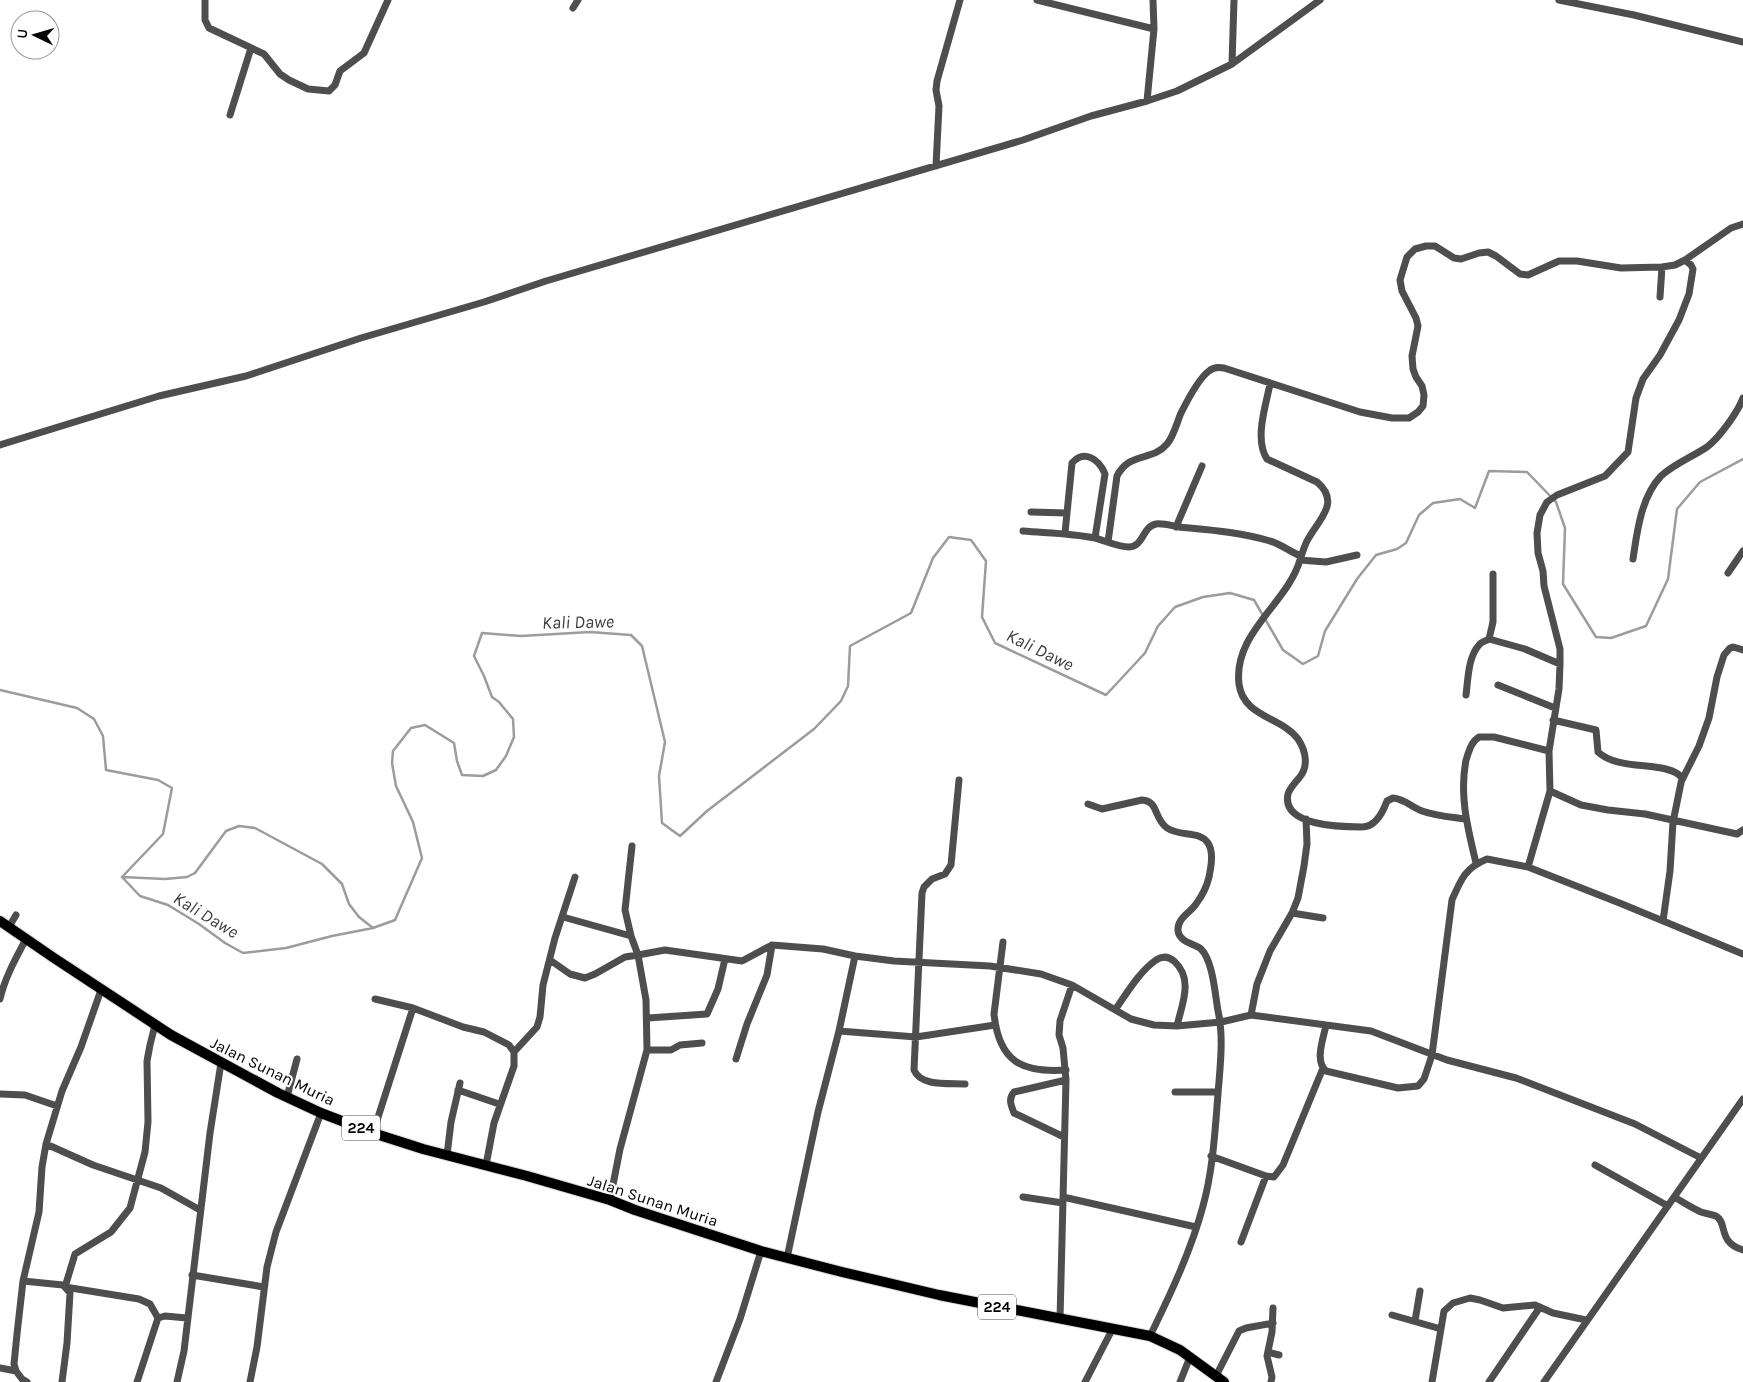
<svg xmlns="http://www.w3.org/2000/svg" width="1743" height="1382" viewBox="0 0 1743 1382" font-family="Karla,sans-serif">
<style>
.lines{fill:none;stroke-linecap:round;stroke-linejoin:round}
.stream{stroke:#9c9c9c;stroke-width:2.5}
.primary-casing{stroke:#dbdbdb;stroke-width:12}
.street{stroke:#4e4e4e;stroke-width:7}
.primary{stroke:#000;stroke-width:10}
.labels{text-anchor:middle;stroke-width:4;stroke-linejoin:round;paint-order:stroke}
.shield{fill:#fff;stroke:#4c4c4c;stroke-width:1}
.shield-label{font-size:15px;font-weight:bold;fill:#000}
.street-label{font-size:16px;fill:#000;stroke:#fff}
.water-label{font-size:18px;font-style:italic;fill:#3d3d3d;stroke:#fff}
</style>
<rect width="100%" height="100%" fill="#fff"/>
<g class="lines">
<!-- stream -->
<path class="stream" d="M0,690L77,708L94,719L103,736L106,770L158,780L172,788L163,834L122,877
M122,877L165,879L187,877L195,873L226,831L239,826L255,828L322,864L342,884L349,904L359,917L373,928L395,920L422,858L413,822L396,786L392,763L393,751L411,728L425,725L454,743L457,761L462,775L483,776L496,770L506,756L514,737L513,719L499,702L492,697L484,676L474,656L482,633L521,636L590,632L631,635L642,646L665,742L659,776L662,823L680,836L707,811L814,729L841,701L848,686L850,646L911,613L933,558L949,537L971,540L986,561L982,617L995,643L1106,695L1145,653L1158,626L1175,607L1203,597L1230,593L1254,600L1283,650L1303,664L1318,656L1325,631L1357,579L1376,555L1397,549L1406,543L1419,515L1433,503L1460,499L1475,508L1489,471L1527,472L1556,502L1565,528L1563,584L1596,637L1611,638L1646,626L1668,579L1677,509L1700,482L1743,459
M122,877L140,896L168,905L199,924L225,943L243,953L286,948L332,936L373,928"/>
<!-- primary casing -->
<g class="primary-casing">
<path id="primary" d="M0,921L54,958L171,1035L278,1093L321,1113L373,1133L423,1149L527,1176L610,1200L635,1210L761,1251L842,1272L939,1295L1150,1336L1180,1350L1224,1382"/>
</g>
<!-- street -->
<path class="street" d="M205,0V20L209,28L264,54L280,74L289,80L308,89L329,91L335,85L340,71L364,53L388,0
M1037,0L1154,29
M1559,0L1634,15L1743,42
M573,8L578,0
M1232,64L1234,0
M1147,101L1154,29L1153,0
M230,115L251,48
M936,166L939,106L936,90L937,81L960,0
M1660,297L1662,267
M1270,384C1266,405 1254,439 1267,459L1317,482C1342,503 1317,521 1307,541C1304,547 1302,554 1300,560L1326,562L1357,555
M0,445L159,396L246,376L361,338L484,302L546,281L1023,140L1091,116L1147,101L1177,91L1232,64L1320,0
M1031,512L1067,513
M1176,527L1202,466
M1023,531C1047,533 1071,533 1095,538C1106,541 1118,547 1129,547C1144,546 1142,527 1156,524C1164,523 1172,526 1179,527C1210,530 1240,532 1270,541C1281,544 1290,552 1301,556
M1065,533L1072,463C1084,449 1099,459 1105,474L1095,538
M1108,542L1117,476C1130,451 1152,462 1167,444C1174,436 1177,422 1181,413C1187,401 1199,378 1209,371C1213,367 1219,367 1224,368L1360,412L1392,418H1409L1418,412L1423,406L1424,395L1422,386L1416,377L1413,369L1412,356L1418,326L1416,318L1402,291L1400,280L1407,257L1415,249L1426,246H1435L1454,258L1461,259L1479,253L1488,252L1496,256L1520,274L1528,275L1559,261H1577L1621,268L1662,267L1675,265L1685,260L1731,228L1743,224
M1633,559C1637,532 1641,497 1661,476C1674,464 1692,457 1707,447C1719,438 1738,412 1743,398
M1300,560C1287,604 1233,633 1239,684C1243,717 1282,717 1298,739C1306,751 1309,767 1299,778C1295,783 1290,788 1288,794C1281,826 1341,827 1362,827C1375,827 1383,812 1387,801L1393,798C1405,799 1411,807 1422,811C1436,816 1451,817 1465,819
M1728,573L1743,551
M1489,639L1525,649L1560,664
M1498,685L1555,708
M1466,695C1468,680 1468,657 1479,645C1481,642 1486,641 1489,639L1493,622V574
M1553,720L1596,730L1598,752C1619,772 1669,760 1682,778L1673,822L1670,871L1663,921
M959,780L951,865L945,874L932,879L924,887L922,893L914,1070C921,1087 949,1083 965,1084
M1682,780L1699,746L1709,718L1717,677L1724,655L1730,648L1733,647L1743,650
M1550,791L1581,805L1608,810L1645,814L1737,834L1743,830
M1088,804L1102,809L1142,800C1159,801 1153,818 1167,828C1180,837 1199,830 1208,843C1214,852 1211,867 1209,877C1207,886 1202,896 1196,904C1190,913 1177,918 1178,931C1180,943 1194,943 1201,949C1213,961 1215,994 1218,1011C1224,1037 1220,1067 1218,1094C1215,1131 1213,1170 1203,1206C1191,1251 1170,1295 1150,1336
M1476,863C1468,829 1459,796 1466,760C1469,751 1471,742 1479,737H1494L1549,751
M1528,867L1550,791L1549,751L1559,689L1560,664V649L1544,586L1543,571L1538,553L1537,533L1540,515L1547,502L1557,495L1605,476L1628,452L1636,398L1643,379L1660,355L1679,320L1689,294L1693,269L1691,265L1685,260
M1292,913L1323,918
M563,917L631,936
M9,927L16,915
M1003,942L994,1014C999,1062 1022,1073 1066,1070
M550,960L570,974L585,978L595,974L625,957L638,955L631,936L625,910L632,846
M0,999C5,977 16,958 26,939
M375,999L413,1008L463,1027L484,1032L509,1045L514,1052V1066L494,1123L486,1165
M1115,1010C1127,993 1139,972 1156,960C1162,956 1168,956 1174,961C1194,979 1182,1004 1177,1026
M1251,1015L1257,984L1270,951L1292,913L1298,898L1304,866L1307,844L1306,819
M648,1018L707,1014L718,989L725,959
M155,1025L150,1045L147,1061L148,1122L145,1152L130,1208L111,1232L75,1254L65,1287L139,1299L150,1304L158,1318
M1326,1025C1324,1037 1314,1061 1326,1071L1398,1088L1418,1086L1424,1079L1432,1055L1452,900C1461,879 1465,868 1487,859L1528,867L1622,904L1743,954
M839,1031L916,1037L995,1025
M647,1050H671L680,1045L702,1043
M514,1052L537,1027L540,1017L543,985L555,938L575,877
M736,1059L747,1024L767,975L772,945
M458,1090L499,1104
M1175,1092H1218
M0,1094L25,1095L57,1106
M287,1097L297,1059
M373,1133L413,1008
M1064,1137L1014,1113C1011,1105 1008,1099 1014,1092L1066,1080
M46,1144L93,1165L161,1188L200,1210
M447,1155L451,1122L460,1083
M1211,1156L1266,1176
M1595,1165L1668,1206
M1023,1197L1063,1203
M1063,1197L1196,1227
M1674,1197C1683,1202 1692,1208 1701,1212C1706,1214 1712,1214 1716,1216C1728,1223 1717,1242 1743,1250
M610,1200L620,1149L647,1050L646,1000L638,955L665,950L742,961L772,945L823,949L855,956L894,961L990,966L1041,974L1072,985L1131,1019L1154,1025L1177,1026L1221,1022L1251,1015L1371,1031L1447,1060L1516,1078L1635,1124L1701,1158
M1241,1242L1266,1176L1274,1177L1283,1165L1323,1068
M787,1258L818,1112L839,1031L855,956
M192,1275L264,1287
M23,1281L63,1285L70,1293L67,1343L62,1382
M1392,1315L1441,1329
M1060,1319L1066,1080L1063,1048L1059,1035L1060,1021L1072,985
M1415,1321L1420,1291
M1268,1352L1279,1355
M0,1368L16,1371
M1216,1376L1239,1331L1246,1328L1273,1323
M27,1382L22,1379L16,1371L14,1364L17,1334L23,1281L39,1212L42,1167L46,1144L62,1091L81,1047L101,990
M137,1382L158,1318L165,1316L187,1318
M177,1382L184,1351L210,1133L221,1063
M250,1382L257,1347L267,1267L276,1232L321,1113
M716,1382L740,1319L761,1251
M1085,1382L1113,1328
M1180,1382L1190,1357
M1271,1382L1272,1377L1267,1356L1272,1332L1273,1308
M1432,1382L1444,1311L1453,1303L1470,1298L1480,1300L1503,1308L1535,1305L1553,1313L1586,1320
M1489,1382L1540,1307
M1544,1382L1743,1099"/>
<!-- primary -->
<use href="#primary" class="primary"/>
</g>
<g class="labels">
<!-- shield labels -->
<g class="shield">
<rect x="342" y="1115.5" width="38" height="25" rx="4"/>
<rect x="978" y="1294.5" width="38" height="25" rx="4"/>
</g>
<g class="shield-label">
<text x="361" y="1133">224</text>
<text x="997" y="1312">224</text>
</g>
<!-- street labels -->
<g class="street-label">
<text transform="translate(273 1071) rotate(26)" y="6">Jalan Sunan Muria</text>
<text transform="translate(653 1200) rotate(18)" y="6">Jalan Sunan Muria</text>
</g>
<!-- water labels -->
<g class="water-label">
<text transform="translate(578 622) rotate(-1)" y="6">Kali Dawe</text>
<text transform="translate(1040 650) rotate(26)" y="6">Kali Dawe</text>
<text transform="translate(206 915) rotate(31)" y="6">Kali Dawe</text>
</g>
</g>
<!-- north arrow -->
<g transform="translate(35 35) rotate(275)"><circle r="24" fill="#ffffff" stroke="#999999"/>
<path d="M0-4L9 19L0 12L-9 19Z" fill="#000000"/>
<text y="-8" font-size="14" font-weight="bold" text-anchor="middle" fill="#000000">U</text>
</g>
</svg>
